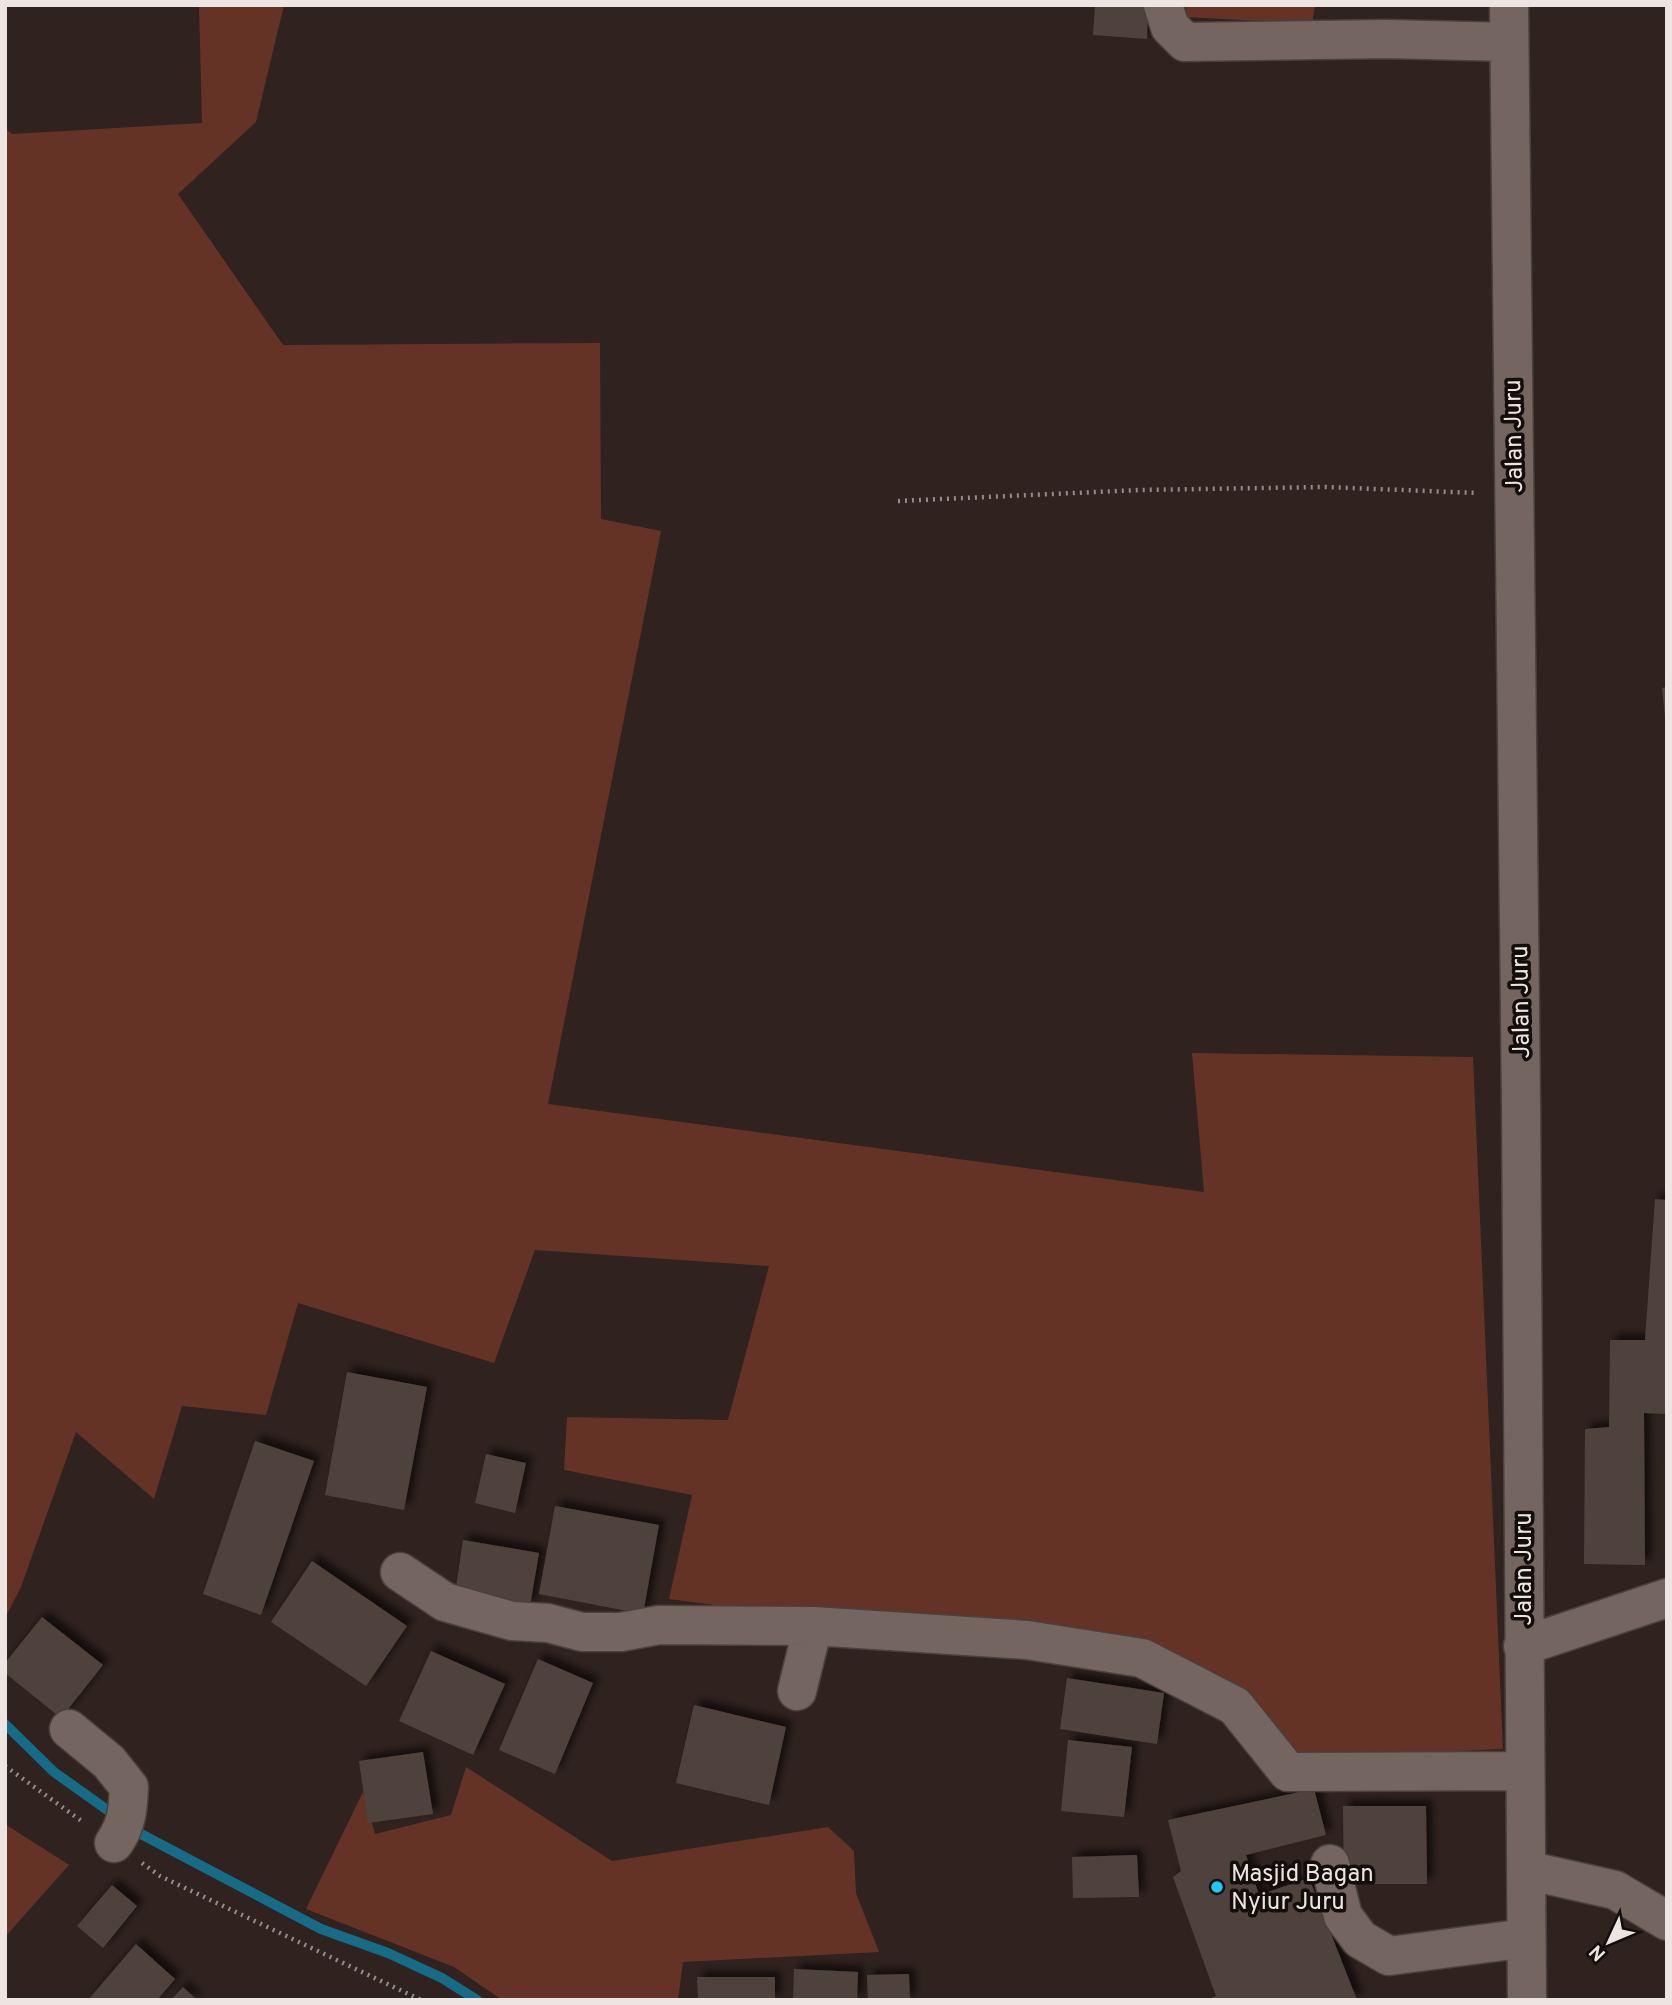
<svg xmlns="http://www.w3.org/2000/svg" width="1672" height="2005" viewBox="0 0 1672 2005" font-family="Overpass,sans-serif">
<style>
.green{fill:#653326}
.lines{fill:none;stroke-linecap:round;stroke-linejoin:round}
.stream{stroke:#166b87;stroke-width:10}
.building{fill:#50423e;filter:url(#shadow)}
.minor-casing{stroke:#4a403d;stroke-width:41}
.path{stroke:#958b88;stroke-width:4.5;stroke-dasharray:2 5;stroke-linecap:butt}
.minor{stroke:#746561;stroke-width:38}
.poi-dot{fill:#20c9fd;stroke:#130d0c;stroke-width:2.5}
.labels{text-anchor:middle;stroke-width:7;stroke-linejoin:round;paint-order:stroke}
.street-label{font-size:24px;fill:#ede5e2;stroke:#130d0c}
.poi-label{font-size:24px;fill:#ede5e2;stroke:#130d0c;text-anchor:start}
</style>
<defs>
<filter id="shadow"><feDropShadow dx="6" dy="-6" stdDeviation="3.5" flood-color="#0009"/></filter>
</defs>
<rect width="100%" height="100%" fill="#2f221f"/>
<!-- green -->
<path class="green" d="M199,5H284L256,122L178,194L283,345L600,343L601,519L661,531L548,1104L1204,1192L1192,1053L1473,1057L1503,1749L1302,1758L1240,1695L791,1615L669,1599L692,1495L564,1470L567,1417L728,1420L769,1266L535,1250L494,1363L298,1303L266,1415L182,1406L154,1499L76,1432L21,1587L5,1618V128L12,134L202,123Z
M1186,5H1315L1312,24L1187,17Z
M466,1767L612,1861L828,1827L854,1851L856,1893L879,1952L683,1962L678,2000H502L454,1967L306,1909L363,1792L375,1834L451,1815Z
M5,1824L69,1865L5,1937Z"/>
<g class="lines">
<!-- stream -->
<path class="stream" d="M5,1724L54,1772L141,1834L321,1929L388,1953L442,1978L477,2000"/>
</g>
<!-- building -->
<path class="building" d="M1095,5H1148L1147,39L1093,35Z
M1667,687V716L1665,717L1662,688Z
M1655,1199L1667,1200V1414L1644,1413L1645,1565L1584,1564L1585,1429L1609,1427L1610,1340H1645Z
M347,1372L427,1387L404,1510L325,1495Z
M255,1441L314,1461L261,1615L203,1594Z
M486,1454L526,1463L515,1513L475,1503Z
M555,1506L659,1525L643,1614L539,1594Z
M463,1540L539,1553L530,1606L455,1594Z
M312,1561L407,1626L366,1686L271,1622Z
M42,1617L103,1665L61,1718L5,1673V1663Z
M431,1651L505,1684L473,1755L399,1721Z
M538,1659L593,1683L555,1774L499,1750Z
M1067,1678L1164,1693L1157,1744L1060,1729Z
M694,1705L786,1727L769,1805L676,1783Z
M1068,1740L1132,1747L1124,1817L1061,1811Z
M423,1752L433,1814L368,1823L359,1761Z
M1314,1789L1326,1835L1246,1855L1259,1895L1309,1878L1357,2000H1207L1216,1996L1173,1877L1181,1871L1168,1820Z
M1343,1806H1426L1427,1884H1344Z
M1137,1855L1139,1897L1073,1898L1072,1857Z
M112,1885L137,1906L103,1948L77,1926Z
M136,1944L175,1979L157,2000H88Z
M794,1969L858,1972L857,2000H793Z
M909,1974L910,2000H868L867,1975Z
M697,1977H775V2000H698Z
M183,1987L197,2000H171Z"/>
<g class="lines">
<!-- minor casing -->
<g class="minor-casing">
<path id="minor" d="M1163,5L1170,27L1185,42L1386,39L1509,42
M1509,5L1521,1103L1527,2000
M400,1572L445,1602L512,1621L548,1623L582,1632H621L659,1625L813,1626L1027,1640L1142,1658L1235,1706L1288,1772L1524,1771
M1523,1646L1667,1598
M797,1691L813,1626
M69,1729L109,1762L129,1787C128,1808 127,1825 114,1843
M1330,1864L1343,1916L1360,1939L1389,1956L1526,1938
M1526,1870L1615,1890L1667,1921"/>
</g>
<!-- path -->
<path class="path" d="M898,501L1140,490L1325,487L1478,493
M5,1766L83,1822
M142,1863L160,1876L421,2000"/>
<!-- minor -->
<use href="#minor" class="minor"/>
</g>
<!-- markers -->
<circle class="poi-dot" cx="1217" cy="1887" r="7"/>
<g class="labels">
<!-- street labels -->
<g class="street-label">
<text transform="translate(1513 436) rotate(-91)" y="8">Jalan Juru</text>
<text transform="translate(1520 1002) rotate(-91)" y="8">Jalan Juru</text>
<text transform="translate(1523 1569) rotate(-90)" y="8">Jalan Juru</text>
</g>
<!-- poi labels -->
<g class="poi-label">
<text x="1231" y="1881">Masjid Bagan<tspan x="1231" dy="28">Nyiur Juru</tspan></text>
</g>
</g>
<!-- border -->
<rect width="1672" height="2005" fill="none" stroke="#ede5e2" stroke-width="14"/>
<!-- north arrow -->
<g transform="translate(1609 1942) rotate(226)" stroke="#130d0c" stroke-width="5" paint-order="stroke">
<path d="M0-5L12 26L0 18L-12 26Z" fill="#ede5e2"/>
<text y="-10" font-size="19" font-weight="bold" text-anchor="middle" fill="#ede5e2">N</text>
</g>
</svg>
